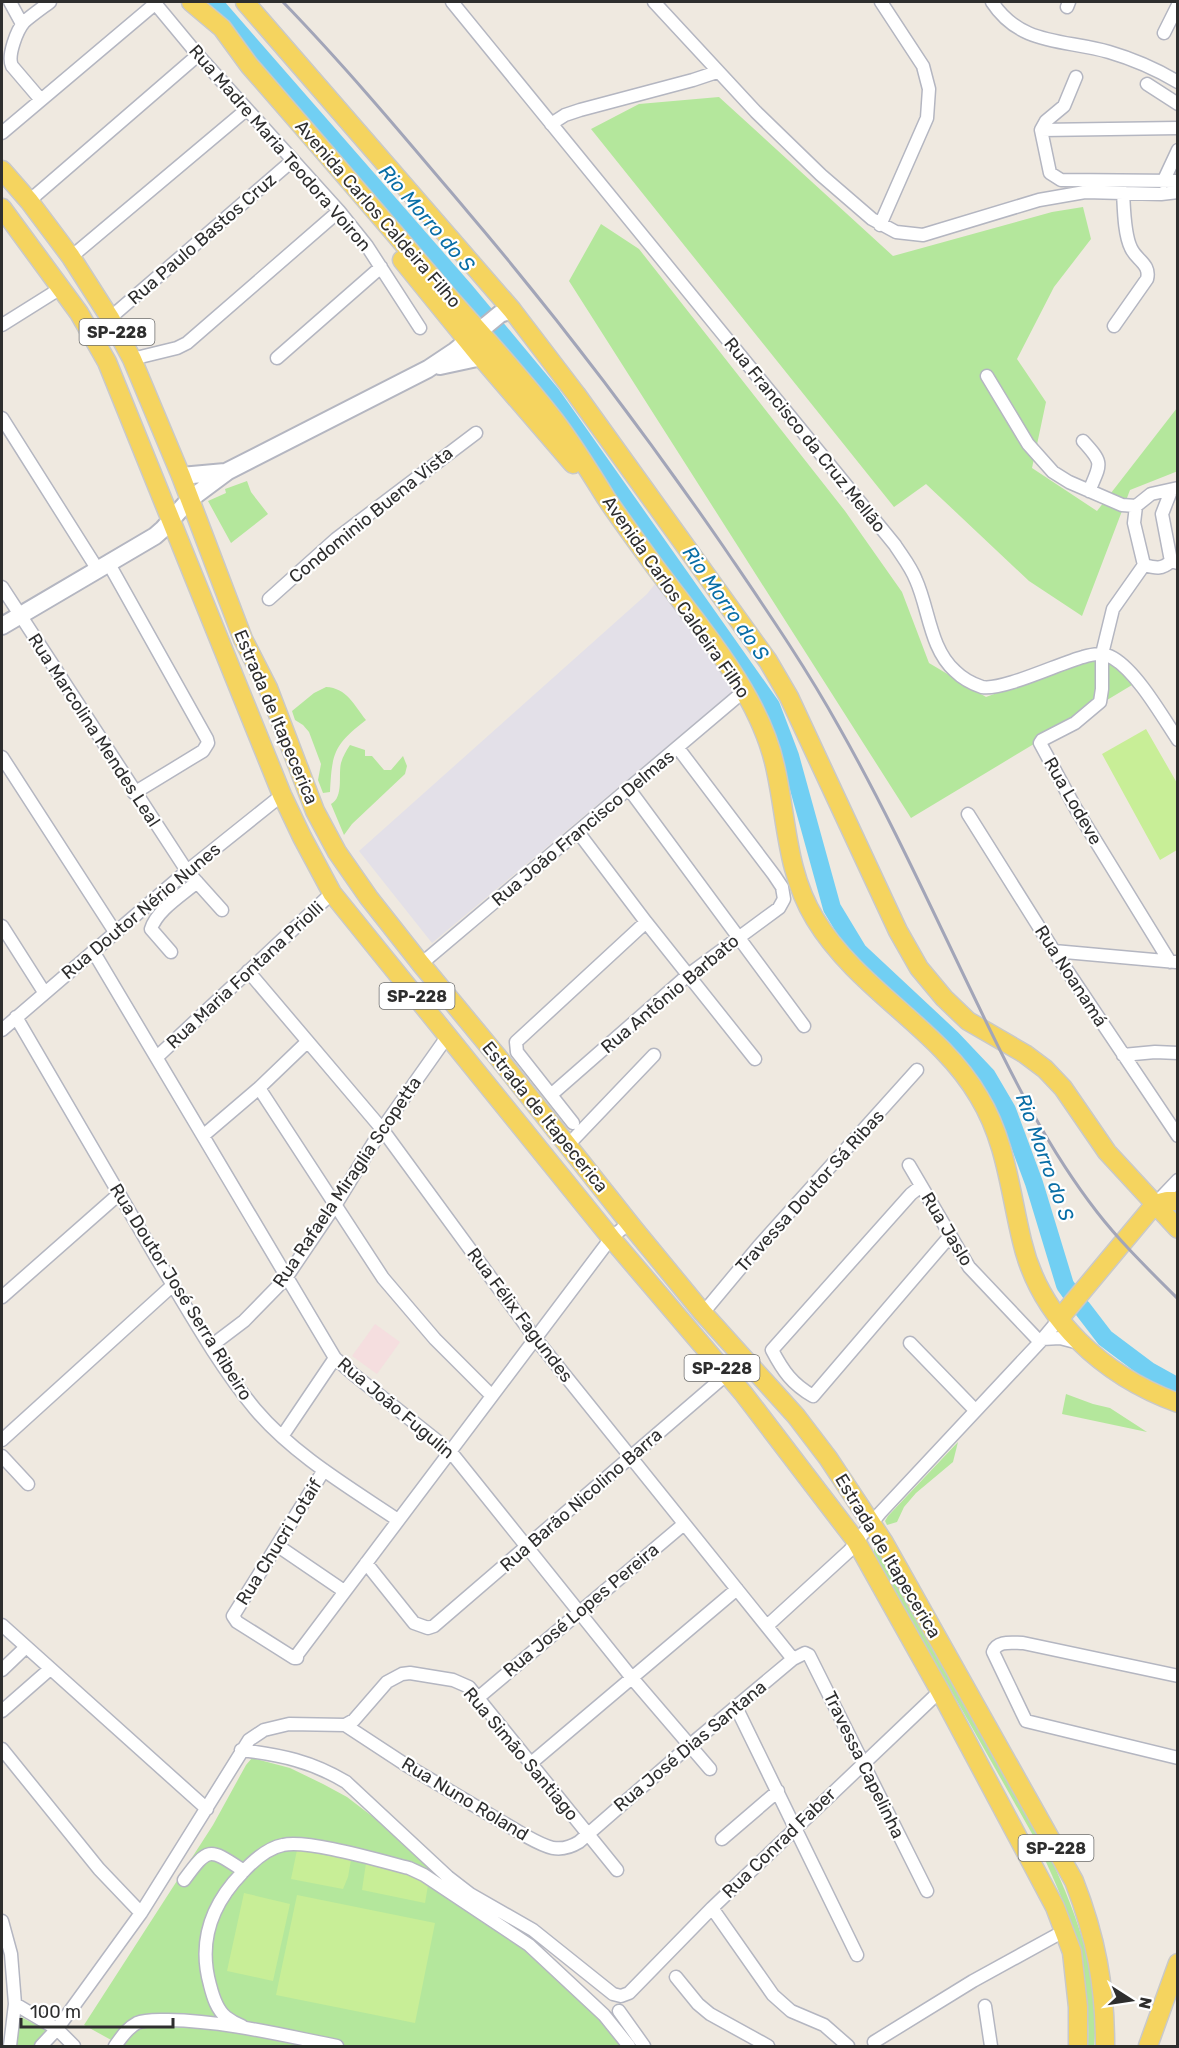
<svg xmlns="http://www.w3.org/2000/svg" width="1179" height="2048" viewBox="0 0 1179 2048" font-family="Rubik,sans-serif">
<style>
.industrial{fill:#e3e0e8}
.medical{fill:#f5dedf}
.green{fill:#b4e79c}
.pitch{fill:#c8ee97}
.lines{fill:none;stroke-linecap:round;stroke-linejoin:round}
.river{stroke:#71cff3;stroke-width:18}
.minor-casing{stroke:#b4b6c1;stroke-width:15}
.secondary-casing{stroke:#b4b6c1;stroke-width:20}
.primary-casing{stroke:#c9c9c9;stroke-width:21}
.minor{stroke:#fff;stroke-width:12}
.secondary{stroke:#fff;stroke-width:16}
.primary{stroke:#f5d45f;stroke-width:18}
.rail{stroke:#a2a5b8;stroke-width:3}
.labels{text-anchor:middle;stroke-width:4.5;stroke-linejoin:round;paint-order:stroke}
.shield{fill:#fff;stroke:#6d6d6d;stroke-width:1.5}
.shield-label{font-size:16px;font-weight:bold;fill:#2e2e2e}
.street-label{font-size:18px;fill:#2e2e2e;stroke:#fff}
.water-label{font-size:20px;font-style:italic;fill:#096ea6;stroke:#fff}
</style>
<rect width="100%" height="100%" fill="#efe9e0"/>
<!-- industrial -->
<path class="industrial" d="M655,584L739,686L432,943L359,851L647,594Z"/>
<!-- medical -->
<path class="medical" d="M375,1324L400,1342L377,1374L352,1356Z"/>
<!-- green -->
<path class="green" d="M719,97L893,256L1052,212L1083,207L1091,239L1054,287L1017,359L1046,402L1032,468L1097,511L1177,408L1178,471L1130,490L1082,616L1029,581L926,484L894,507L591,129L639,104Z
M601,224L639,249L845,511L902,592L929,663L986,697L1102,654L1137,682L911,818L569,281Z
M247,481L251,492L268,514L231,543L208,501L226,493L225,489Z
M326,687C347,688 354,705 366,720C334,745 332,752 330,792L323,793L318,780L321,764L309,732L303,725L295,720L292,711L314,693Z
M350,745L365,750V756H372L384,770H391L403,756L407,766L405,774L352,824L344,835L331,804C344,797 338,775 341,763C343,756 346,751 350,745Z
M1066,1394L1093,1404L1110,1408L1147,1432L1062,1414Z
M958,1442L953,1462L916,1493L904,1507L897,1522L887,1525L885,1521L888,1516Z
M874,1549L879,1552L1040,1836C1072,1901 1102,1972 1094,2046H1088C1091,1965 1070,1911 1035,1839L874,1554Z
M252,1758L290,1768L323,1784L347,1797L381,1823L455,1889L569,1978L623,2046H122L84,2025L213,1825L246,1765Z
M19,2016L46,2030L33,2046H16Z"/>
<!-- pitch -->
<path class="pitch" d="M1146,729L1177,783V850L1160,860L1102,754Z
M297,1850L351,1860L348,1877L343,1889L291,1879Z
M366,1863L429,1879L425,1903L362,1890Z
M244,1893L290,1904L273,1981L227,1971Z
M297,1895L435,1923L415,2023L276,1995Z"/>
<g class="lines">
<!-- river -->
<path class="river" d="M209,2L219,9L466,292L551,394L771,706L790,756L832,908L858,951L951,1038L987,1076L1007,1110L1034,1183L1065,1285L1075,1299
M1082,1308L1105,1338L1149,1371L1178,1387"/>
<!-- minor casing -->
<g class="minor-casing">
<path id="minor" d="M10,2L22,24
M154,2L198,55L339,211L367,246L420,328
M452,2L895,545C902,556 911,567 916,580C929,609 930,649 955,671C962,678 973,684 982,687C1002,691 1060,663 1083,657C1093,654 1103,652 1113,658C1137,672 1162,716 1178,740
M654,2L756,112L821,175L872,219L896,232L923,235L1039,200L1085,192L1161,194L1178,192
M992,2C1021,46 1064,39 1109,52C1133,59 1156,69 1178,82
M1067,7L1069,2
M1164,33L1178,5
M1076,77L1064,106L1046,121L1041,130L1050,173L1061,180L1178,181
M1147,84L1178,104
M41,100L12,66C7,56 17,30 24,22C32,15 42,8 50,2
M551,124L565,115L580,110L693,80L717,72
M1041,130L1178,128
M2,133L156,3
M1163,182L1178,150
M29,201L198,55
M880,225L927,118L929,89L923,66L881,2
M71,257L246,110
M110,318L293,160
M2,325L61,288
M1114,326L1147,279C1151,264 1136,260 1131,248C1124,234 1124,208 1123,192
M277,358L381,267
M132,359L177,348L187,343L339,211
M987,376L1028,444L1053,472L1069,482L1122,505L1136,506L1151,494L1178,488
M2,418L98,570
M1083,441C1104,464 1101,463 1089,491
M1171,491L1162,514L1171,561
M1136,506L1134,523L1144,565
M109,564L207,739L208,743L203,751L134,793
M2,587L187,871L222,910
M269,599L336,539L476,433
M2,757L115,932
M629,789L804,1026
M968,814L1054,951L1178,1136
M578,832L646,922L755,1059
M2,926L44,992
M93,951L335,1358L353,1374L450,1451L632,1678L710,1769
M1054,951L1176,962
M171,952L151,929C157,910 182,895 197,882
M1170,962L1076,809L1040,743L1042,740L1075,723L1100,702L1102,689V654L1113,609L1144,565C1155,568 1162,570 1171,561L1178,563
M421,964L744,691
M248,971L382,1129L535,1338L793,1659
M16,1017C63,1097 109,1177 156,1257C187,1308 217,1363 255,1409C294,1455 349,1487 398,1520
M2,1030L187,871L282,795
M1123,1055L1155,1052L1178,1053
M157,1057L332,893
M259,1088L383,1278L435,1339L492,1396
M552,1094L688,975L779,908L784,899L782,887L774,875L678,748
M573,1123L517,1052L516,1042L646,922
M204,1135L259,1088L307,1042
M568,1145L654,1055
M909,1165L969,1267L1040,1342
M921,1186L911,1194L772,1350C783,1371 792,1384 813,1396L950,1236
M1156,1203L1178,1180
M2,1297L119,1194
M703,1313L758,1247L917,1070
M1042,1339L1060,1338L1079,1343
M910,1343L975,1410
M211,1346L244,1321L286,1278L336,1204L382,1129L449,1034
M283,1435L335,1358
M2,1440L173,1285
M2,1456L28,1484
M324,1470L233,1616L237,1622L294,1658H297V1655L611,1238L629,1223
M278,1546L344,1591
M366,1563L414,1623L428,1628L434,1626L727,1374
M2,1625L207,1809
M767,1626L849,1551L880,1513L1040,1342L1060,1318
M2,1670L26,1647
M1178,1676L1023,1643C1012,1643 997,1640 993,1652L1026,1721L1178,1758
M479,1697L684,1524
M736,1707L857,1955
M2,1711L50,1669
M345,1725L406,1765L524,1835C544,1846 558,1855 579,1842L689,1746L793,1659L805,1653L809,1655L927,1891
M2,1749L99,1869L141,1913
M241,1750C281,1755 311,1761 346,1782L448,1877L470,1894L533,1930L613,1994L621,1996L629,1993L712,1908L940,1691
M530,1764L737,1589
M722,1839L778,1791
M184,1880C209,1846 209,1848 244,1871
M712,1908L773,1995L791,2011L824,2025L848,2046
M2,1921L11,1954L15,2004L10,2046
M676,1977L698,2004L710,2014L768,2046
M15,2004L57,2029L74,2046
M985,2006L991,2046
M619,2011L644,2046
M242,2026C237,2024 231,2021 226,2017C217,2010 213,1997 210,1985C198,1942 211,1905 242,1873C252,1862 267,1848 283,1845C307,1839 381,1861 409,1868L424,1875L529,1945L604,2015L629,2046
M874,2042L973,1981L1064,1931
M41,2046L57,2029L141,1913L249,1740L264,1730L289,1724L345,1725L354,1720L387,1682L402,1674L410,1673L453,1680L469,1687L617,1870
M115,2046C121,2038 127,2028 137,2023C146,2019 158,2020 168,2020C226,2021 281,2035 337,2046"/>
</g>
<!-- secondary casing -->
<g class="secondary-casing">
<path id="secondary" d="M440,366L491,355
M181,476L225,472
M2,626L155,536L163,529L189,500L228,471L428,369L455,351L500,314L512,310"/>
</g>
<!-- primary casing -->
<g class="primary-casing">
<path id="primary" d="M191,2L222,28L249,65C315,141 381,217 446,294C483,336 521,377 555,421C574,446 590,472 606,498C620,519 635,539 650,560C680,601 717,645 743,689C757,713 769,739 775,766C787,818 786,872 815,919C858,990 939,1028 979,1097C1006,1141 1010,1192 1022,1241C1040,1319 1104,1376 1178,1403
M245,2L512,310L576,394L768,661L789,697L898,931L919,968L944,998L968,1021L1025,1054L1045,1069L1063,1088L1107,1152L1178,1229
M2,170L29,201L71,257L110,318L132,359L181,476L243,639L268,688L315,811L337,852L369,898L421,964L497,1056L634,1229L703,1313L796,1416L828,1458L883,1541L1074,1881C1096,1937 1105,1986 1105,2046
M2,208L79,313L107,362L282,795L302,837L332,893L611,1238L743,1393L856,1541L940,1691L1055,1907L1072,1952L1078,2007V2046
M402,260L480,356L573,464
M1155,1204L1167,1201H1178
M1060,1318L1155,1204
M1148,2046L1178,1963"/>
</g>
<!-- minor -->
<use href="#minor" class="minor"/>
<!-- secondary -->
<use href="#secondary" class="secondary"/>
<!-- primary -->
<use href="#primary" class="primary"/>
<!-- rail -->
<path class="rail" d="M283,2C347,68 407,140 467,211C558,318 643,430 723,546C763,605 804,664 839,727C890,817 933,912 978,1005C1012,1076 1048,1149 1097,1212C1121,1243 1150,1271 1178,1299"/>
</g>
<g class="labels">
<!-- shield labels -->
<g class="shield">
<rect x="79.5" y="319" width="75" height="26" rx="4.5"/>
<rect x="379.5" y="983" width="75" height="26" rx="4.5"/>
<rect x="684.5" y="1355" width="75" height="26" rx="4.5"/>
<rect x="1018.5" y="1835" width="75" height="26" rx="4.5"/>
</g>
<g class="shield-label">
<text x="117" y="338">SP-228</text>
<text x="417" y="1002">SP-228</text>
<text x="722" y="1374">SP-228</text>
<text x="1056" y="1854">SP-228</text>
</g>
<!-- street labels -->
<g class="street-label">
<text transform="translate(280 148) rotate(49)" y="6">Rua Madre Maria Teodora Voiron</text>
<text transform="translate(378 214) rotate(49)" y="6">Avenida Carlos Caldeira Filho</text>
<text transform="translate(202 239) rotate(-41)" y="6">Rua Paulo Bastos Cruz</text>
<text transform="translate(805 435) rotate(51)" y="6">Rua Francisco da Cruz Mellão</text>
<text transform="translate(371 515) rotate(-39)" y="6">Condominio Buena Vista</text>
<text transform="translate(676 597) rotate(55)" y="6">Avenida Carlos Caldeira Filho</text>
<text transform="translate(276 717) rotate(67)" y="6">Estrada de Itapecerica</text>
<text transform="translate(94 730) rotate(57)" y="6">Rua Marcolina Mendes Leal</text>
<text transform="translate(1073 801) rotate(60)" y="6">Rua Lodeve</text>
<text transform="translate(583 828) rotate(-40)" y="6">Rua João Francisco Delmas</text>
<text transform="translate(141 911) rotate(-40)" y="6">Rua Doutor Nério Nunes</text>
<text transform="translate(245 975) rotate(-43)" y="6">Rua Maria Fontana Priolli</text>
<text transform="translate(1071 976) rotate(57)" y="6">Rua Noanamá</text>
<text transform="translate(670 994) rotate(-40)" y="6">Rua Antônio Barbato</text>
<text transform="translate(545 1117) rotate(51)" y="6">Estrada de Itapecerica</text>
<text transform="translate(347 1182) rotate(-56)" y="6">Rua Rafaela Miraglia Scopetta</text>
<text transform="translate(810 1191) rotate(-48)" y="6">Travessa Doutor Sá Ribas</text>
<text transform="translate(947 1229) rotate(59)" y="6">Rua Jaslo</text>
<text transform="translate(181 1292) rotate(58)" y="6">Rua Doutor José Serra Ribeiro</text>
<text transform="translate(520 1315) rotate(53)" y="6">Rua Félix Fagundes</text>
<text transform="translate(396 1408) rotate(40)" y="6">Rua João Fugulin</text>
<text transform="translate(581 1500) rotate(-41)" y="6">Rua Barão Nicolino Barra</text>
<text transform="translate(279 1542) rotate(-58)" y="6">Rua Chucri Lotaif</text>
<text transform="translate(888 1556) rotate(59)" y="6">Estrada de Itapecerica</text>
<text transform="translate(581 1610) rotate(-40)" y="6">Rua José Lopes Pereira</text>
<text transform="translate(690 1746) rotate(-40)" y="6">Rua José Dias Santana</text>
<text transform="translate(521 1754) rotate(50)" y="6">Rua Simão Santiago</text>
<text transform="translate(864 1765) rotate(64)" y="6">Travessa Capelinha</text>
<text transform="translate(465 1799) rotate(31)" y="6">Rua Nuno Roland</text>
<text transform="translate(779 1843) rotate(-44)" y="6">Rua Conrad Faber</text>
</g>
<!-- water labels -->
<g class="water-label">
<text transform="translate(427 218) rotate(49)" y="7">Rio Morro do S</text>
<text transform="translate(726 603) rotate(55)" y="7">Rio Morro do S</text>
<text transform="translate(1045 1157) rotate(70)" y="7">Rio Morro do S</text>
</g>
</g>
<!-- border -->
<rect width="1179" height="2048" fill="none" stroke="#2e2e2e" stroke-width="6"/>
<!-- north arrow -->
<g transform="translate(1131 2000) rotate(102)" stroke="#ffffff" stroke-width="4.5" paint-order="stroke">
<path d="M0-4.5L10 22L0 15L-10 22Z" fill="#2e2e2e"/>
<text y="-9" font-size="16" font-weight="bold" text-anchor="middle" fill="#2e2e2e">N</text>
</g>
<!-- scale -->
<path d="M21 2018v9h152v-9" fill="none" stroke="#2e2e2e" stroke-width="3"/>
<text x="30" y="2018" font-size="18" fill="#2e2e2e" stroke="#ffffff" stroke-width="4.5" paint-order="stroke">100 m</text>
</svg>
